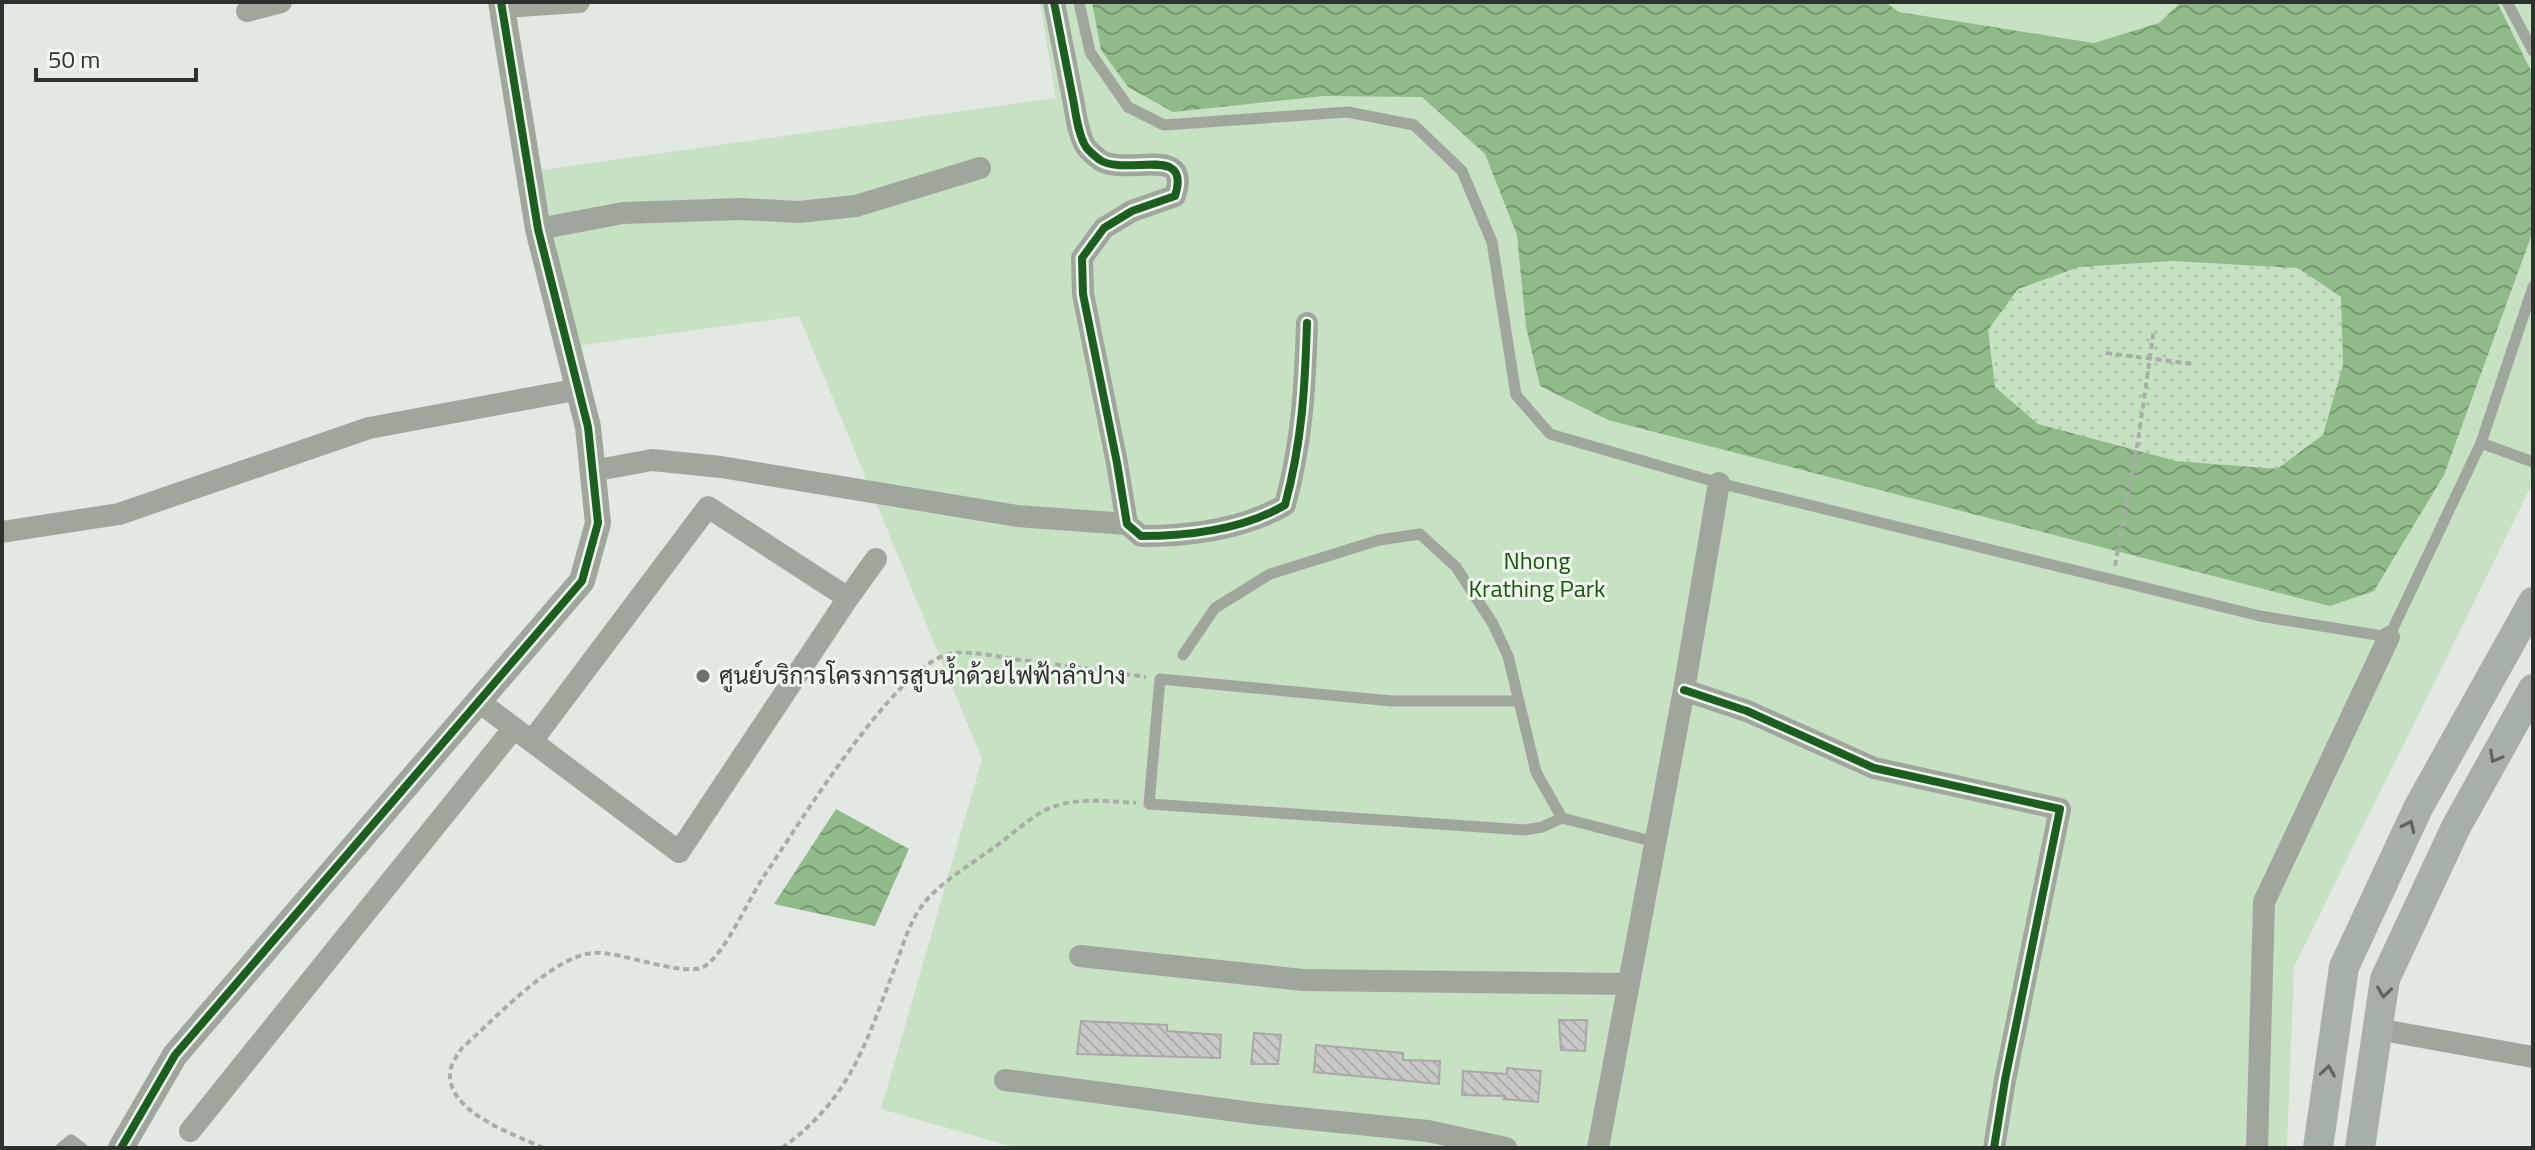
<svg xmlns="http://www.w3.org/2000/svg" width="2535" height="1150" viewBox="0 0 2535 1150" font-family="'Titillium Web',Sarabun,sans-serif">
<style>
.park{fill:#c7e1c3}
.garden{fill:url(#garden-dots)}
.water{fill:url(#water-waves);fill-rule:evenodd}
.building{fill:url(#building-back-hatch);stroke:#a9a9a8;stroke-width:2}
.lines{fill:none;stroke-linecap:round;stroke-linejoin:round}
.path{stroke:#a7aea6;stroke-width:4;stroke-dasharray:6 4;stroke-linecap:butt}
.service{stroke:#9fa79d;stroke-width:11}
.minor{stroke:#9fa79d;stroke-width:22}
.tertiary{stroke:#9fa79d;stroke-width:26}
.secondary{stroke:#a6b0a6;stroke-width:30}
.cycleway-casing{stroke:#eef8ec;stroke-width:13}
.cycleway{stroke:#1b5e20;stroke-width:8}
.oneway{stroke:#5e645e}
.poi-dot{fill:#6d726d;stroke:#eef8ec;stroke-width:3}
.labels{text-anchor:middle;stroke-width:6;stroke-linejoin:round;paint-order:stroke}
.park-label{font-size:24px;fill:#1a5210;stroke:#eef8ec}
.poi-label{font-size:24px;fill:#2e322e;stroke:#eef8ec;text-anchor:start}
</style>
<defs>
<pattern id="garden-dots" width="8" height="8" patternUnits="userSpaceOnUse" patternTransform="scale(2)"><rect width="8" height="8" fill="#c7e1c3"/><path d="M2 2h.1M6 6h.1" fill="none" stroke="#abc2a8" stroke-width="1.8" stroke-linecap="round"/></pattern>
<pattern id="water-waves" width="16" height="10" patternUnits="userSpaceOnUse" patternTransform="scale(2)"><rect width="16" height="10" fill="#91ba8a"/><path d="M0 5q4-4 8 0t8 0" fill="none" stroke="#779871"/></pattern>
<pattern id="building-back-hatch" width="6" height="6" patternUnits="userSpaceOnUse" patternTransform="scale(2)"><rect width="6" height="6" fill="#c8c8c6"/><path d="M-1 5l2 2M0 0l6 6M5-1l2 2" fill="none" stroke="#acacaa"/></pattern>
</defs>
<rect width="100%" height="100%" fill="#e2e8e2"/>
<!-- park -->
<path class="park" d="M1040,2H2533V482L2294,967L2287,1148H1017L881,1109L982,759L799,316L576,346L541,170L1056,98Z"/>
<!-- garden -->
<path class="garden" d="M2172,261L2298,268L2341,297L2343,365L2323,435L2277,469L2176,461L2037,424L1995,387L1988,330L2018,289L2079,267Z"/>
<!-- water -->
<path class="water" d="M1092,2H1885L1899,12L2094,43L2159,23L2181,2H2497L2533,75V231L2444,475L2374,591L2330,606L1608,420L1540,386L1526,327L1517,235L1485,154L1422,97L1324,96L1173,112L1128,87L1101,50ZM2172,261L2298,268L2341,297L2343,365L2323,435L2277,469L2176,461L2038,424L1995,387L1988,330L2018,289L2079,267Z
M836,809L909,849L875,926L774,904Z"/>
<!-- building -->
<path class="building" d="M1559,1020H1587L1585,1051L1561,1050Z
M1081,1021L1167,1025V1031L1221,1035L1220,1058L1077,1054Z
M1254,1033L1281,1035L1278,1064H1251Z
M1316,1045L1403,1053V1060L1440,1061L1439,1084L1314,1072Z
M1507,1068L1541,1071L1538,1102L1504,1099L1505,1096L1462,1095L1463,1071L1507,1074Z"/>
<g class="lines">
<!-- path -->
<path class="path" d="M2106,353L2193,364
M2115,566L2138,441L2154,329
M543,1148C514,1134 452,1114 450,1077C449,1066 456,1057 462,1048C494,1020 550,958 592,953C619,950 686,979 705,966C726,952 748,900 764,876C797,828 898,660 953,653C975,651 999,657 1020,660C1062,665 1104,671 1146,677
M782,1148C850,1099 865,1045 894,970C902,948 909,922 924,903C943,880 972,864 996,846C1010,836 1025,822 1040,813C1068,796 1105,801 1136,803"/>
<!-- service -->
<path class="service" d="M1079,2L1090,52L1128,107L1164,125L1348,112L1414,125L1462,171L1492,242L1516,395L1550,434L1719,483L2260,616L2389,637L2481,443L2533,462
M2507,2L2533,51
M2481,443L2533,287
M1183,655L1215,608L1270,574L1379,540L1420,534L1456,567L1493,624L1508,656L1536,772L1562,818L1655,842
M1519,701H1392L1160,679L1149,804L1525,830L1542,827L1562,818
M61,1148L71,1140L82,1148"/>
<!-- minor -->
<path class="minor" d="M1054,2C1060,34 1067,67 1073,99C1076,114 1078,135 1086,147C1089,151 1096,157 1100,160C1126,177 1192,143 1175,196L1132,211L1104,228L1082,258L1083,294L1117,463L1127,524L1141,536C1190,536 1242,530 1285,505C1302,442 1305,388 1307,323
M502,7L579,2
M247,11L281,2
M538,229L623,213L742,209L799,212L856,206L980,168
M592,471L652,460L721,467L1017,516L1127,524
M2,532L119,514L369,428L580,389
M848,598L876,559
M1684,690L1747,711L1874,768L2060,809L2005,1080L1994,1148
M478,701L679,852L848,598L708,507L532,741
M1080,956L1303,980L1629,984
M2377,1029L2533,1057
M1005,1080L1259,1114L1428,1131L1506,1148
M190,1131L514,728
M1598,1148L1684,690L1719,483
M2257,1148L2264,902L2389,637"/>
<!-- tertiary -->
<path class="tertiary" d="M121,1148L175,1055L582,581L598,523L588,427L538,229L501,2"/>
<!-- secondary -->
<path class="secondary" d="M2318,1148L2344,967L2418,808L2533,602
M2360,1148L2385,979L2456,827L2533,689"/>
<!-- cycleway casing -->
<g class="cycleway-casing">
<path id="cycleway" d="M1054,2C1060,34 1067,67 1073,99C1076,114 1078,135 1086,147C1089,151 1096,157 1100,160C1126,177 1192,143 1175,196L1132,211L1104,228L1082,258L1083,294L1117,463L1127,524L1141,536C1190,536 1242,530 1285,505C1302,442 1305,388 1307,323
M1684,690L1747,711L1874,768L2060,809L2005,1080L1994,1148
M121,1148L175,1055L582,581L598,523L588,427L538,229L501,2"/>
</g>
<!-- cycleway -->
<use href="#cycleway" class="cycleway"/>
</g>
<!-- one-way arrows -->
<defs><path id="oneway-chevron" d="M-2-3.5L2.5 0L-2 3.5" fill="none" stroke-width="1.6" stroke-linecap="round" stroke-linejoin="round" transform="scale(2)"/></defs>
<g class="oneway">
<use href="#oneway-chevron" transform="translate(2495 757) rotate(119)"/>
<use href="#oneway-chevron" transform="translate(2409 826) rotate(-65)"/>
<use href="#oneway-chevron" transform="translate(2384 992) rotate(98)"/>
<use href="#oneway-chevron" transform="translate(2328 1071) rotate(-81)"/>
</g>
<!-- markers -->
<circle class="poi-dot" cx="703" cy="676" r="8"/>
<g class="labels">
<!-- park labels -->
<g class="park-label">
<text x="1537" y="569">Nhong<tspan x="1537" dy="28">Krathing Park</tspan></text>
</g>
<!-- poi labels -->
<g class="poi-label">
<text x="719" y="684">ศูนย์บริการโครงการสูบน้ำด้วยไฟฟ้าลําปาง</text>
</g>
</g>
<!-- border -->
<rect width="2535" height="1150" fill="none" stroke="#2e322e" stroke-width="8"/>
<!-- scale -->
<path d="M36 68v12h160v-12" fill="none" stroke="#2e322e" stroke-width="4"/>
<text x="48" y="68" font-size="24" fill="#2e322e" stroke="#eef8ec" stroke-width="6" paint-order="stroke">50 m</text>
</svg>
